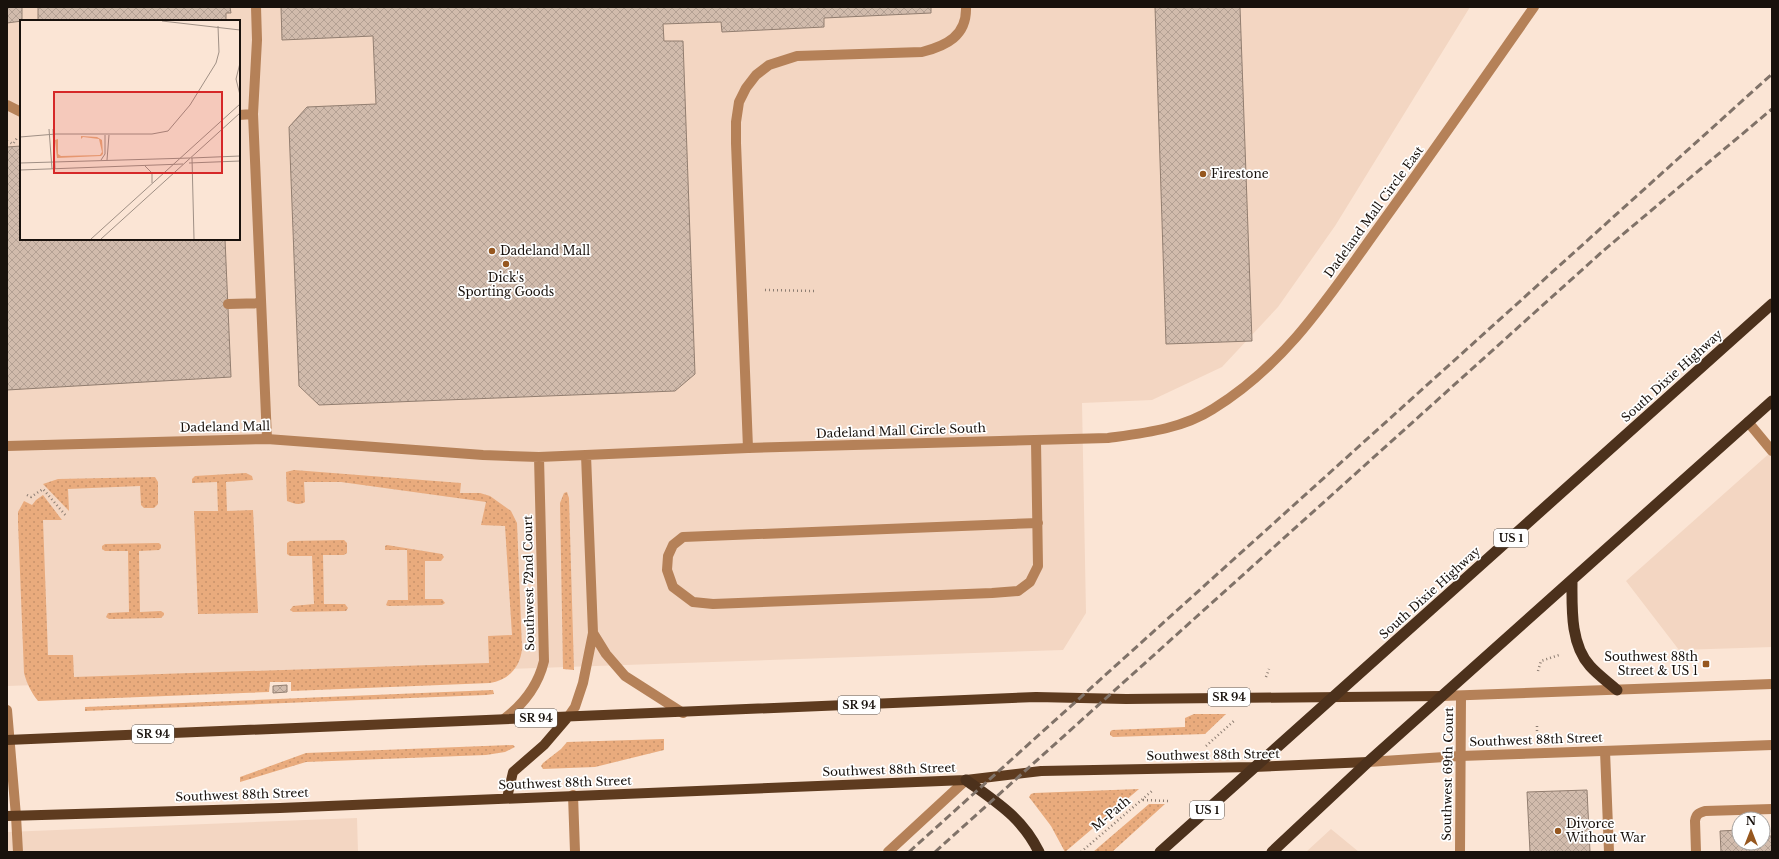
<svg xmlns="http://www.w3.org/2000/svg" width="1779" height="859" viewBox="0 0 1779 859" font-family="'Libre Baskerville',serif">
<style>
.built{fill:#f3d6c2;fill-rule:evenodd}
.grass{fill:url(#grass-dots)}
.building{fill:url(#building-cross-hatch);stroke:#927e70}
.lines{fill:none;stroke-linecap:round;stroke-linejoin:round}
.path{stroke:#8b7c71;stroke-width:2.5;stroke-dasharray:1 3;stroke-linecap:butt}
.service{stroke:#b58158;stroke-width:10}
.minor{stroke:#b58158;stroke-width:10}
.tertiary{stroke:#b58158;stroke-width:10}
.primary{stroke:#5e3b1f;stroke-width:10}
.trunk{stroke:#4c311c;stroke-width:11}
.rail{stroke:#807268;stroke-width:3;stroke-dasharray:8 4;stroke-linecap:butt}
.poi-dot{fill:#96571f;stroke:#fff;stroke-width:1.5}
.labels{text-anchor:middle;stroke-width:3.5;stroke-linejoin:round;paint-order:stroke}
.shield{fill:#fff;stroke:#5d5855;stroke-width:1}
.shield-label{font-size:11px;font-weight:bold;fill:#18110c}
.poi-label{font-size:12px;fill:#18110c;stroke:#fff;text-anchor:start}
.street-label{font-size:12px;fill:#18110c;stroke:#fff}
.inset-road{fill:none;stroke:#a09085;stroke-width:1}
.view{fill:#d62828;fill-opacity:0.15;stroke:#d62828;stroke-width:2}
.inset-edge{fill:none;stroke:#18110c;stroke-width:2}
</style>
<defs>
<pattern id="grass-dots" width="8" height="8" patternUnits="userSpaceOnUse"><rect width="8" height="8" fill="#e9ab7d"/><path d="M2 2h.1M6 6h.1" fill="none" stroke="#c7926b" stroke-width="1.8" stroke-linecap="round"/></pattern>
<pattern id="building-cross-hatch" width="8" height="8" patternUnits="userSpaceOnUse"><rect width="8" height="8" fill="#d1bbac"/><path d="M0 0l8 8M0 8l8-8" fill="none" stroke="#b3a093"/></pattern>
</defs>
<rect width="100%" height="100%" fill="#fbe5d5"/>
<!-- built -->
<path class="built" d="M7,7H1470L1335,226L1278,307L1222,367L1152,400L1082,403L1086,613L1063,650L7,686ZM21,21H239V239H21Z
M1772,451V647L1679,650L1626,581Z
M357,818L358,852H7V832Z
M1331,829L1359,852H1306Z"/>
<!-- grass -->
<path class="grass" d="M294,470L461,483L460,493H480L490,496L511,511L517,523L522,649C520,668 508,680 490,683L291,691V682H270L269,692L38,701C31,692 27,684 24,673L18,522V512L24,501L32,505L36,500L43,495L62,520H43L48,655H73L74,677L489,663L488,636L512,635L505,526L481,525L486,502L341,482H304L305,502C299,506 293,503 287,501L286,472Z
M246,473L252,476L253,480L226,482L227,511L253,510L258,613L198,614L194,511H218L217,482L192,483V479L195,476Z
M155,477L158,482V504L154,508H144L141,505L140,486L68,489L69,511L43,484L58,479Z
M567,492L569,498L574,670L563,669L560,503L564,493Z
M344,540L347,543V553L344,555H323L324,604H345L348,608L346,611L293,612L290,610L293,606L314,604L312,556H290L287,554V543L290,541Z
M159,543L161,545V548L159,550L139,551L140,612L161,611L164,613V615L161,618L109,619L106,617L108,613L129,612L128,551H105L102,549V546L105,544Z
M387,545L442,554L444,557L441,561H425V599H442L445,603L442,605L388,606L386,605L388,600H408L407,550H385V546Z
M493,690L494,694L486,695L85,711V707Z
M1194,714H1226L1205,734L1113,737L1110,735V732L1112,730L1185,727V718Z
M664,739V750L595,767L543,769L541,766L543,763L561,749L567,742Z
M513,745L515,747L505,752L486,755L306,762L240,782V777L306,753Z
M1139,789L1065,852L1051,826L1029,797L1031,794L1034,793Z
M1149,804H1165L1112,852H1093Z"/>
<!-- building -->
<path class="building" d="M7,7H22V21L7,23Z
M38,7H230L231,13H226V21H38Z
M281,7H931V13L824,18V27L722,32L721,22L663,24L664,41H683L695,374L675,391L319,405L299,386L289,127L307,107L376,104L373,36L282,40Z
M1155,7H1240L1252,341L1166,344Z
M21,146V239H225L231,377L7,390V147Z
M287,685V692L273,693V686Z
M1587,790L1590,852H1530L1527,792Z
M1739,830V843H1763V836H1772V852H1721L1720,831Z"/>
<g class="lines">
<!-- path -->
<path class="path" d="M7,141L13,144L17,138
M765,290L815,291
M27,495L31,497L43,489L67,517
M1538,671L1541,661L1559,655
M1266,677L1269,669
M1537,731V724
M1206,746L1235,720
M1143,800L1168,801
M1081,852L1152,791"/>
<!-- service -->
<path class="service" d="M256,7L257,40L253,114L267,439
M7,105L21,112
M239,115L253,114
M228,304L261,303
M1748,422L1772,451
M1036,441L1038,566L1030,582L1018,591L992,593L713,604L693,602L673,587L667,570L668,556L673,545L683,537L1038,523
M748,448L736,143V122L739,102L746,88L756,75L769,65L797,56L922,52C946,46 967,36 966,7
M1605,751L1609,852
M573,795L575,852
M16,816L18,852
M888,852L966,780
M1696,852L1695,821C1696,814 1699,813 1705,811L1772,809"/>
<!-- minor -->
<path class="minor" d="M7,446L267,439L483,455L539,457L748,448L1108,438C1144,433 1182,429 1213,409C1287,364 1332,292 1381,224C1433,152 1483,80 1534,7
M593,633L606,654L625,676L683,713
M7,710L16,816
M568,717L575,707L583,683L593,633L586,455
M504,719C524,704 538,686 544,661L539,457
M1460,852L1461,696"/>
<!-- tertiary -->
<path class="tertiary" d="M1442,696L1772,684
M1368,762L1460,756L1772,745"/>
<!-- primary -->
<path class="primary" d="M7,740L1036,697L1126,699L1442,696
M507,798L513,772L544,745L568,717
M7,816L280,808L966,780L1041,771L1253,767L1368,762"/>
<!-- trunk -->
<path class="trunk" d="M1572,580C1572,607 1570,644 1590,666C1598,675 1608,682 1617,690
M966,780C996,802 1022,817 1039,852
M1160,852L1772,304
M1272,852L1368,762L1772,401"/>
<!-- rail -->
<path class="rail" d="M909,852L1772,74
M935,852L1603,251L1772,109"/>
</g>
<!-- markers -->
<g class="poi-dot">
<circle cx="1203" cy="174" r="4"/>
<circle cx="492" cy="251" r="4"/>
<circle cx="506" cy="264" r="4"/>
<rect x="1702" y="660" width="8" height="8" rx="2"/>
<circle cx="1558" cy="831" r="4"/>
</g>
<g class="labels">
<!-- shield labels -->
<g class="shield">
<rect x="1494" y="529" width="34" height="18" rx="3"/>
<rect x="1208" y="688" width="42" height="18" rx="3"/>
<rect x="838" y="696" width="42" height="18" rx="3"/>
<rect x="515" y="709" width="42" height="18" rx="3"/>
<rect x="132" y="725" width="42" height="18" rx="3"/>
<rect x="1190" y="801" width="34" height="18" rx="3"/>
</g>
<g class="shield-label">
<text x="1511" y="542">US 1</text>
<text x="1229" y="701">SR 94</text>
<text x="859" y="709">SR 94</text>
<text x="536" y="722">SR 94</text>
<text x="153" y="738">SR 94</text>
<text x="1207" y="814">US 1</text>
</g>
<!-- poi labels -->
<g class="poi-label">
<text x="1211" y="178">Firestone</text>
<text x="500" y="255">Dadeland Mall</text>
<text x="506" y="282" text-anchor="middle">Dick's<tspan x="506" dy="14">Sporting Goods</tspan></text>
<text x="1698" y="661" text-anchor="end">Southwest 88th<tspan x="1698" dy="14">Street &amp; US 1</tspan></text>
<text x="1566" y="828">Divorce<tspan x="1566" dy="14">Without War</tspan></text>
</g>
<!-- street labels -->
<g class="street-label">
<text transform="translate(1374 212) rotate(-54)" y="4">Dadeland Mall Circle East</text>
<text transform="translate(1672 376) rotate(-42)" y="4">South Dixie Highway</text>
<text transform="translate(225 427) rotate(-1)" y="4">Dadeland Mall</text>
<text transform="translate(901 431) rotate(-2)" y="4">Dadeland Mall Circle South</text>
<text transform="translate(529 583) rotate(-91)" y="4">Southwest 72nd Court</text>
<text transform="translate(1430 593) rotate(-42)" y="4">South Dixie Highway</text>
<text transform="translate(1536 740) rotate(-2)" y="4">Southwest 88th Street</text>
<text transform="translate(1213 755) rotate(-1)" y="4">Southwest 88th Street</text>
<text transform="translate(889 770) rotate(-2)" y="4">Southwest 88th Street</text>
<text transform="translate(1448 774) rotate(-89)" y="4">Southwest 69th Court</text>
<text transform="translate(565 783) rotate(-2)" y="4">Southwest 88th Street</text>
<text transform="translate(242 795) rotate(-2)" y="4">Southwest 88th Street</text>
<text transform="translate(1111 814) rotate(-40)" y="4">M-Path</text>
</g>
</g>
<!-- overview -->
<g transform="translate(20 20)">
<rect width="220" height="220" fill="#fbe5d5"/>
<path d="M61,116L77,117L82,120L83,134L81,136L37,138L35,120L38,119V134L41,136L80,135L82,132L79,119L63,117L61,119Z" fill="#e9ab7d"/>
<path class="inset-road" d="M142,1L220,10M220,43L216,59L220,75M29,109L32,149M33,109L35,149M0,117L36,114H132L148,111L170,85L196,43L199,32L198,6M171,138L220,136M172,138L174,219M81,140L85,134V115M87,140L89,115M0,143L170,138M169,143L220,141M125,146L132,153V163M0,150L163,144M71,219L220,84M81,219L220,93"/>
<path class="view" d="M34,72H202V153H34Z"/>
<rect width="220" height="220" class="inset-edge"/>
</g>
<!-- border -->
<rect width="1779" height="859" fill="none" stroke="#18110c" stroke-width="16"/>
<!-- north arrow -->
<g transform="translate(1751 831)"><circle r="19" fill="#ffffff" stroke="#a3a09e"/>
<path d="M0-3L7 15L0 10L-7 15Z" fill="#96571f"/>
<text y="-6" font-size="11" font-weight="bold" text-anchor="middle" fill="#18110c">N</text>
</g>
</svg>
